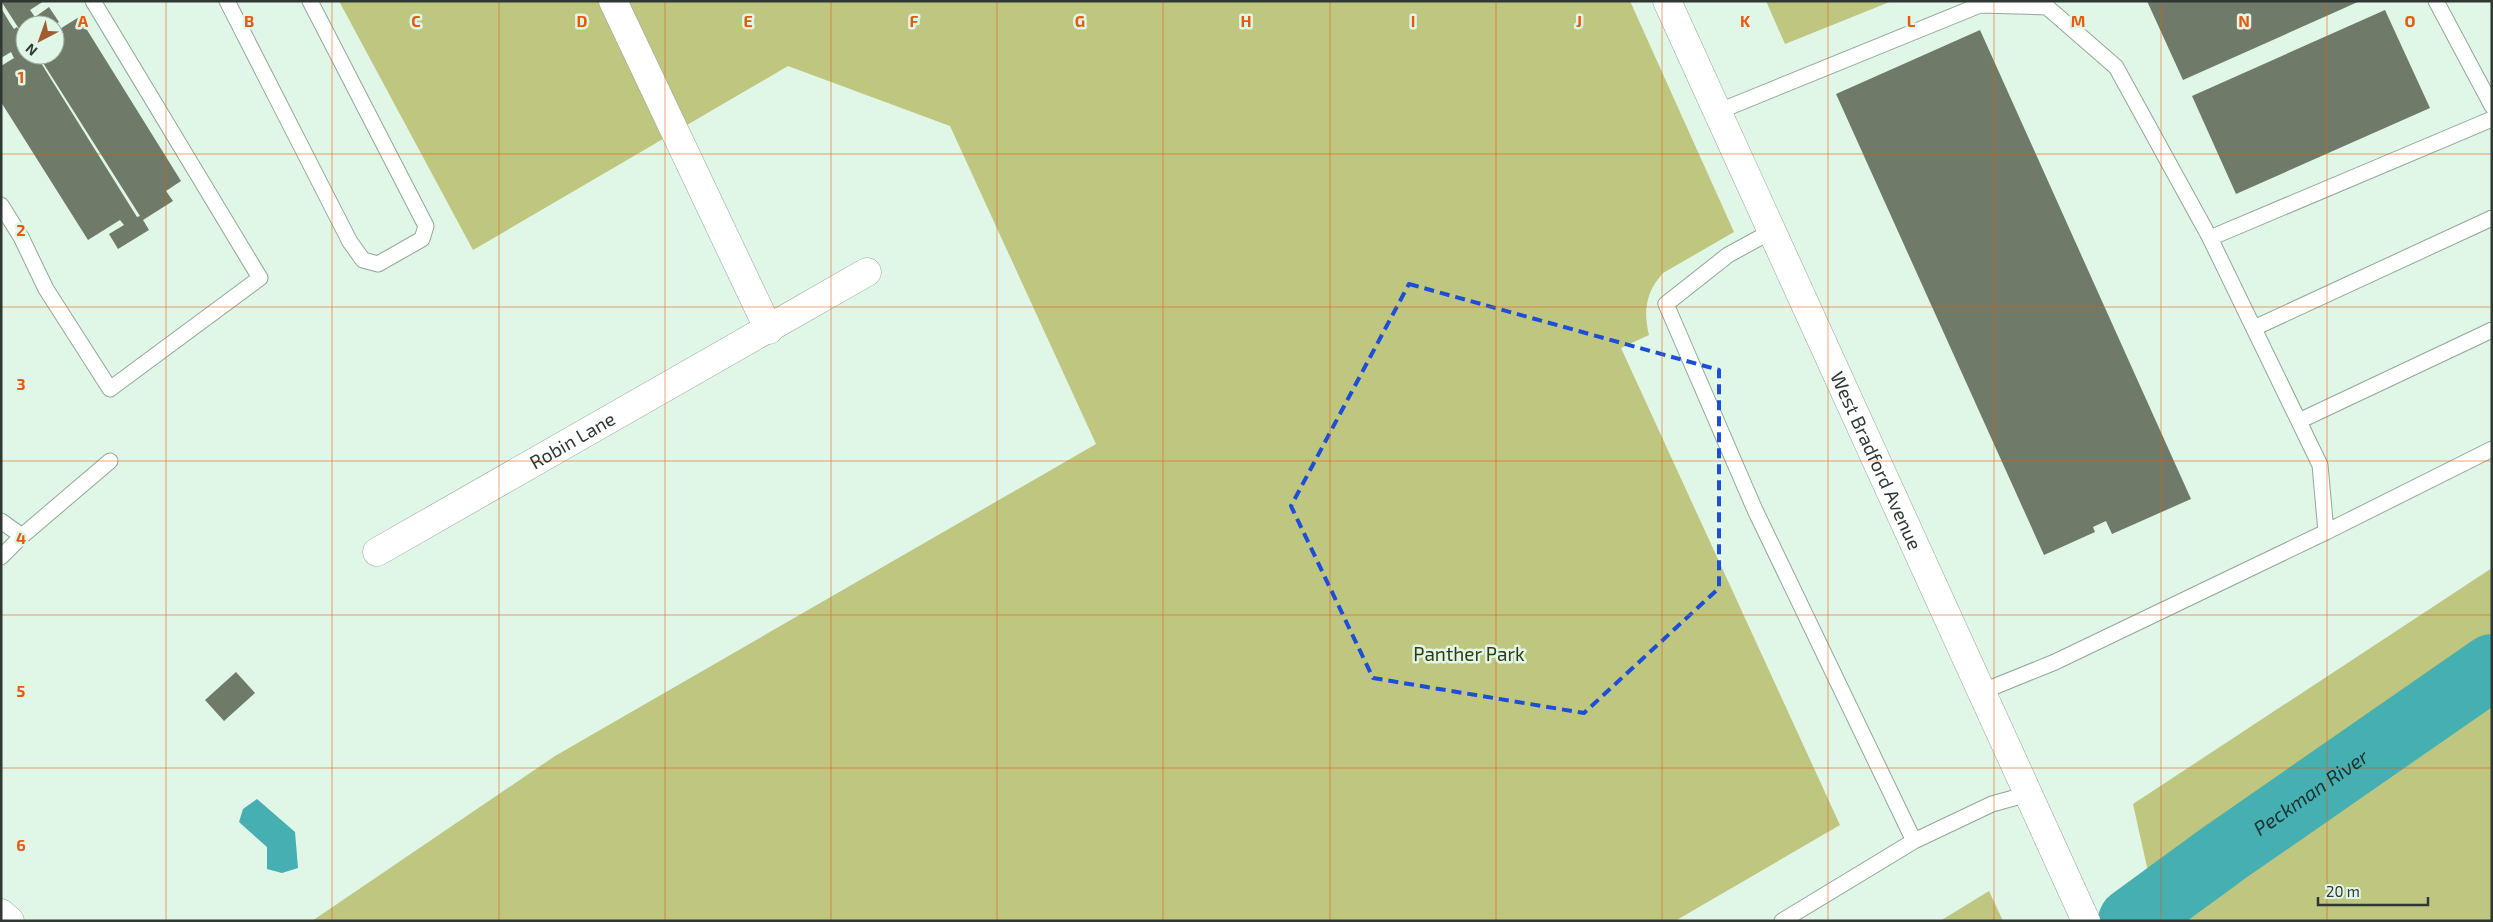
<svg xmlns="http://www.w3.org/2000/svg" width="2493" height="922" viewBox="0 0 2493 922" font-family="'Exo 2',sans-serif">
<style>
.green{fill:#bec680}
.water{fill:#45afb1}
.lines{fill:none;stroke-linecap:round;stroke-linejoin:round}
.river{stroke:#45afb1;stroke-width:66}
.building{fill:#6f7b68}
.lane-casing{stroke:#92a798;stroke-width:17}
.street-casing{stroke:#92a798;stroke-width:29}
.secondary-casing{stroke:#92a798;stroke-width:29}
.lane{stroke:#fff;stroke-width:15}
.street{stroke:#fff;stroke-width:28}
.secondary{stroke:#fff;stroke-width:28}
.marked{fill:none;stroke:#1d4ed8;stroke-width:4;stroke-dasharray:10 6;stroke-linejoin:round}
.grid{fill:none;stroke:#e8590c;stroke-width:1;stroke-opacity:0.55}
.labels{text-anchor:middle;stroke-width:5;stroke-linejoin:round;paint-order:stroke}
.street-label{font-size:19px;fill:#2f3832;stroke:#e0f6e6}
.park-label{font-size:19px;fill:#353910;stroke:#e0f6e6}
.water-label{font-size:20px;font-style:italic;fill:#1a3232;stroke:#e0f6e6}
.grid-label{font-size:16px;text-anchor:middle;font-weight:bold;fill:#e8590c;stroke:#e0f6e6;stroke-width:5;stroke-linejoin:round;paint-order:stroke}
</style>
<rect width="100%" height="100%" fill="#e0f6e6"/>
<!-- green -->
<path class="green" d="M339,1H1630L1734,232L1663,273C1646,292 1643,310 1649,335L1621,348L1840,825L1675,921H312L555,756L1096,444L950,126L788,66L473,250Z
M1766,1H1892L1785,44Z
M2492,568V921H2159L2133,804Z
M1989,891L2003,921H1940Z"/>
<!-- water -->
<path class="water" d="M257,799L295,832L298,868L282,873L267,869V847L239,822L243,809Z"/>
<g class="lines">
<!-- river -->
<path class="river" id="s1" d="M2131,921L2224,853L2492,667"/>
</g>
<!-- building -->
<path class="building" d="M1,1H44L30,10L35,17L49,7L59,22L53,25H25V38Z
M2147,1H2360L2183,80Z
M1,8L10,23L14,29L17,27L25,40V55H36L137,217L140,216L38,55H55V32L79,17L181,181L166,191L173,201L143,220L149,230L118,249L109,234L124,225L120,220L88,240L1,102V66L14,58L11,52L1,58Z
M2385,10L2430,108L2236,194L2192,96Z
M1980,30L2191,499L2112,534L2106,521L2093,527L2095,532L2044,555L1836,94Z
M236,672L255,693L224,721L205,700Z"/>
<g class="lines">
<!-- lane casing -->
<g class="lane-casing">
<path id="lane" d="M227,1L350,242L363,260L378,264L422,239L426,226L310,1
M2436,1L2492,106
M1717,112L1980,5L2047,7L2116,67L2210,238L2320,465L2326,532L2055,662L1981,692
M1,205L21,237L46,289L110,389L260,278L93,1
M1772,231L1728,255L1666,304L1755,510L1914,841L1992,804L2028,794
M2210,238L2492,119
M2254,328L2492,218
M2299,421L2492,330
M1,521L22,536
M2326,532L2492,449
M1,557L22,536L110,461
M1782,921L1914,841"/>
</g>
<!-- street casing -->
<g class="street-casing">
<g id="street">
<path d="M613,1L769,330"/>
<path id="s2" d="M377,552L867,272"/>
<path d="M1,913L10,921"/>
</g>
</g>
<!-- secondary casing -->
<g class="secondary-casing">
<g id="secondary">
<path id="s3" d="M1667,1L2086,921"/>
</g>
</g>
<!-- lane -->
<use href="#lane" class="lane"/>
<!-- street -->
<use href="#street" class="street"/>
<!-- secondary -->
<use href="#secondary" class="secondary"/>
</g>
<!-- marked area -->
<path class="marked" d="M1409,284L1719,370V588L1584,713L1373,678L1291,506Z"/>
<!-- grid -->
<path class="grid" d="M166,1V921M332,1V921M499,1V921M665,1V921M831,1V921M997,1V921M1163,1V921M1330,1V921M1496,1V921M1662,1V921M1828,1V921M1994,1V921M2161,1V921M2327,1V921M1,154H2492M1,307H2492M1,461H2492M1,615H2492M1,768H2492"/>
<g class="labels">
<!-- street labels -->
<g class="street-label">
<text dy="7" stroke="none"><textPath href="#s2" startOffset="225">Robin Lane</textPath></text>
<text dy="7" stroke="none"><textPath href="#s3" startOffset="505">West Bradford Avenue</textPath></text>
</g>
<!-- park labels -->
<g class="park-label">
<text x="1469" y="661">Panther Park</text>
</g>
<!-- water labels -->
<g class="water-label">
<text dy="7" stroke="none"><textPath href="#s1" startOffset="221">Peckman River</textPath></text>
</g>
</g>
<g class="grid-label">
<text x="83" y="27">A</text>
<text x="249" y="27">B</text>
<text x="416" y="27">C</text>
<text x="582" y="27">D</text>
<text x="748" y="27">E</text>
<text x="914" y="27">F</text>
<text x="1080" y="27">G</text>
<text x="1246" y="27">H</text>
<text x="1413" y="27">I</text>
<text x="1579" y="27">J</text>
<text x="1745" y="27">K</text>
<text x="1911" y="27">L</text>
<text x="2078" y="27">M</text>
<text x="2244" y="27">N</text>
<text x="2410" y="27">O</text>
<text x="21" y="83">1</text>
<text x="21" y="236">2</text>
<text x="21" y="390">3</text>
<text x="21" y="544">4</text>
<text x="21" y="697">5</text>
<text x="21" y="851">6</text>
</g>
<!-- border -->
<rect width="2493" height="922" fill="none" stroke="#2f3832" stroke-width="5"/>
<!-- north arrow -->
<g transform="translate(40 40) rotate(221)"><circle r="24" fill="#e0f6e6" stroke="#99aa9e"/>
<path d="M0-4L9 19L0 12L-9 19Z" fill="#a15c2f"/>
<text y="-8" font-size="14" font-weight="bold" text-anchor="middle" fill="#2f3832">N</text>
</g>
<!-- scale -->
<path d="M2318 897v8h110v-8" fill="none" stroke="#2f3832" stroke-width="2.5"/>
<text x="2326" y="897" font-size="15" fill="#2f3832" stroke="#e0f6e6" stroke-width="4" paint-order="stroke">20 m</text>
</svg>
